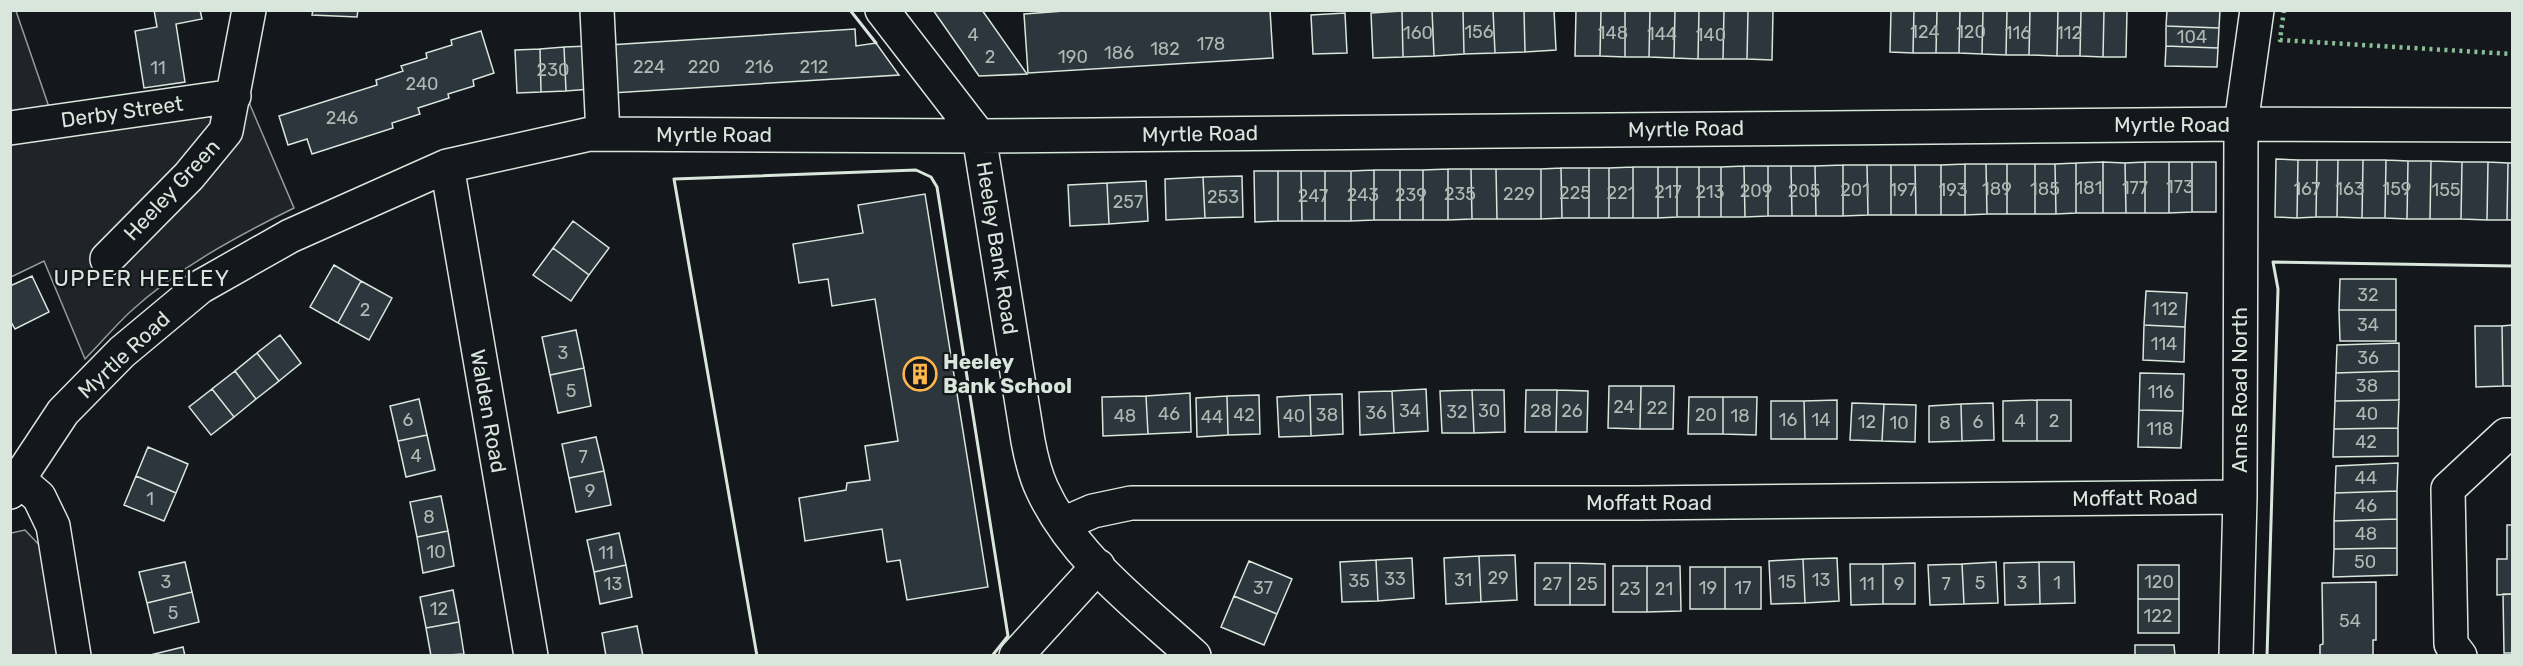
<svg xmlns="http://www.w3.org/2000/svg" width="2523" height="666" viewBox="0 0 2523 666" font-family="Rubik,sans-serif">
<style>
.green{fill:#202428;stroke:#939e99;stroke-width:1.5}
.building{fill:#2c363c;stroke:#d8e6dc;stroke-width:1.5}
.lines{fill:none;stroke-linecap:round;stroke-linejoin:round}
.minor-casing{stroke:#d8e6dc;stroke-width:36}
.minor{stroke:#14181c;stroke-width:33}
.hedge{stroke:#8ac095;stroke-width:4.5;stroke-dasharray:3 4.5;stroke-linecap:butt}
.wall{stroke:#d8e6dc;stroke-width:3}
.labels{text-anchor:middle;stroke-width:4.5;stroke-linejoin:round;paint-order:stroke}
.number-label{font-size:18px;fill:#adbab4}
.street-label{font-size:21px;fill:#d8e6dc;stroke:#14181c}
.poi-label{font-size:21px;font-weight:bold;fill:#d8e6dc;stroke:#14181c;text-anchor:start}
.neighbourhood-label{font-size:22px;letter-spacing:1.5px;fill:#d8e6dc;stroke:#14181c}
</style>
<rect width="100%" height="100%" fill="#14181c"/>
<!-- green -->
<path class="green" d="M10,11H16L49,107L245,93L294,208C235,237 178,268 130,312C114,327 100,344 85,359L44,261L11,277Z
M25,530L45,551L64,655L11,656V533Z"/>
<!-- building -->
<path class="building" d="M154,10H200L202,19L176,24L185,82L144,88L135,31L157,27Z
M313,10H358L357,17L312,15Z
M933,10H982L1027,74L979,76Z
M1078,10H1270L1273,58L1028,73L1024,14Z
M1432,10L1434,56L1403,57L1402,11Z
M1432,10H1463L1464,54L1434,56Z
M1463,10H1493L1495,53L1464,54Z
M1493,10H1524L1525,52L1495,53Z
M1524,10H1554L1556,50L1525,52Z
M1576,10H1601L1600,56H1575Z
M1601,10H1625V57L1600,56Z
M1625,10H1650L1649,57H1625Z
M1650,10H1675L1674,58L1649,57Z
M1675,10H1699L1698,59L1674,58Z
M1699,10H1724L1723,59H1698Z
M1724,10L1748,11L1747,59H1723Z
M1891,10H1914L1913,53L1890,52Z
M1914,10H1937L1936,53H1913Z
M1937,10H1960L1959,53H1936Z
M1960,10H1983L1982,54L1959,53Z
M1983,10H2007L2006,55L1982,54Z
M2007,10H2030L2029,55H2006Z
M2030,10H2058L2057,56L2029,55Z
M2058,10H2081L2080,56H2057Z
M2081,10H2104L2103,57L2080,56Z
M2104,10H2127L2126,57H2103Z
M2167,10H2220L2219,28L2166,26Z
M1402,11L1403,57L1373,58L1371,13Z
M1748,11H1773L1772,60L1747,59Z
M1345,13L1347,53L1313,54L1311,15Z
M2166,26L2219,28L2218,48L2166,46Z
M855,29L856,46L876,43L899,75L612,93L609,45Z
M481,31L494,73L473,80L474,86L448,94L449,98L418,108L420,114L392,123L393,128L312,154L307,139L288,145L279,116L377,85L376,80L403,71L401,66L427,58L426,53L452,45L451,40Z
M589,46L591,89L566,91L564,47Z
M2166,46L2218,48L2217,67L2165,66Z
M564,47L566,91L541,92L540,49Z
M540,49L541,92L517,93L515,50Z
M2276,159L2298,160L2297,218L2275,217Z
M2298,160H2317L2316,217L2297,218Z
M2317,160H2338L2337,217H2316Z
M2338,160H2363L2362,218L2337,217Z
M2363,160H2386L2385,218H2362Z
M2386,160L2408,161L2407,219L2385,218Z
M2408,161H2431L2430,219H2407Z
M2431,161L2462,162L2461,219H2430Z
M2103,162L2125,163L2126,213H2103Z
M2103,162V213H2076V163Z
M2145,162H2169V213H2145Z
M2145,162V213H2126L2125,163Z
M2169,162H2192V212L2169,213Z
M2192,162H2216V212H2192Z
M2462,162H2488L2487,220L2461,219Z
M2488,162L2508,163L2507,220H2487Z
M2076,163V213L2056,214L2055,164Z
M2508,163H2512V220H2507Z
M1965,164H1986L1987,214L1965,215Z
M1965,164V215H1941V165Z
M1986,164H2007V214H1987Z
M2007,164H2035V214H2007Z
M2035,164H2055L2056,214H2035Z
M1843,165H1867L1868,215L1843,216Z
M1843,165V216H1816L1815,166Z
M1867,165H1891V215H1868Z
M1891,165H1915L1916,215H1891Z
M1915,165H1941V215H1916Z
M1744,166H1768V216L1745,217Z
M1744,166L1745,217H1721V167Z
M1768,166H1791L1792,216H1768Z
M1791,166H1815L1816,216H1792Z
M1633,167H1658V218H1633Z
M1633,167V218H1609V168Z
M1658,167H1677V217L1658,218Z
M1677,167H1699V217H1677Z
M1699,167H1721V217H1699Z
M1561,168H1589V218H1562Z
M1561,168L1562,218L1541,219V169Z
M1589,168H1609V218H1589Z
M1448,169H1471L1472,219L1448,220Z
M1448,169V220H1423V170Z
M1471,169H1496L1497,219H1472Z
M1496,169H1541V219H1497Z
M1374,170H1400V220H1374Z
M1374,170V220L1351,221V171Z
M1400,170H1423V220H1400Z
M1254,171H1278V221L1255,222Z
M1278,171H1301L1302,221H1278Z
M1301,171H1325V221H1302Z
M1325,171H1351V221H1325Z
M1242,176L1243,217L1205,218L1203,177Z
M1203,177L1205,218L1166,220L1165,179Z
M1146,181L1148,221L1109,224L1107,183Z
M1107,183L1109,224L1070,226L1068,185Z
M925,194L988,587L907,600L900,560L887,562L882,529L805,541L799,498L846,490L847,483L870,480L865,446L898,441L875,299L832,306L828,279L799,283L793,244L863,233L858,205Z
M573,221L609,248L589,275L553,248Z
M553,248L589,275L571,301L533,275Z
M334,265L361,281L338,323L310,307Z
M32,276L49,312L15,329L10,320V286Z
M2340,279H2396V310H2339Z
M361,281L392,298L369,340L338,323Z
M2146,291L2187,293L2185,327L2144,325Z
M2339,310H2396V341H2340Z
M2144,325L2185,327L2184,362L2143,360Z
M2512,325V386H2503L2502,326Z
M2475,326H2502L2503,386L2476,387Z
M576,330L584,368L550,375L542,337Z
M280,335L301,363L279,381L257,353Z
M2399,343V371L2336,373L2337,345Z
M257,353L279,381L256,399L235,371Z
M584,368L591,406L558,413L550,375Z
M235,371L256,399L234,417L212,389Z
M2399,371V400L2335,401L2336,373Z
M2140,373L2184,374L2183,411L2139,410Z
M1609,386H1641L1640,429L1608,428Z
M1641,386H1674L1673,429H1640Z
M212,389L234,417L211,435L189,407Z
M1426,389L1428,431L1394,433L1392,391Z
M1472,390L1474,433H1442L1440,391Z
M1472,390H1504L1505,432L1474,433Z
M1526,390H1557L1556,432H1525Z
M1557,390L1588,391L1587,432H1556Z
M1392,391L1394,433L1360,435L1359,392Z
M1190,393L1191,432L1148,434L1146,396Z
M1342,394L1343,434L1311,436L1310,395Z
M1259,395L1260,434L1228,435L1227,396Z
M1310,395L1311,436L1279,437L1277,397Z
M1146,396L1148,434L1103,436L1102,397Z
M1227,396L1228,435L1197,437L1196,398Z
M1689,397H1723V434H1688Z
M1723,397H1757L1756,435L1723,434Z
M419,399L427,435L398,441L390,406Z
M1837,400V439H1805L1804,401Z
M2037,400H2071V441H2037Z
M2037,400V441H2003V401Z
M2399,400L2398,428L2334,429L2335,401Z
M1771,401H1804L1805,439H1771Z
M1852,403L1884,404L1882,441L1850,440Z
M1993,403L1994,440L1962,441L1961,404Z
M1884,404L1916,405L1915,442L1882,441Z
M1961,404L1962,441L1929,442V406Z
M2139,410L2183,411L2181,448L2138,447Z
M2398,428V456L2333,457L2334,429Z
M427,435L435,470L406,477L398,441Z
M596,437L604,471L569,478L562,444Z
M148,447L188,464L176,493L136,476Z
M2398,463L2397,491L2335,493L2336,466Z
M604,471L611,505L576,512L569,478Z
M136,476L176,493L164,521L124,505Z
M2397,491V519L2334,521L2335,493Z
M441,496L448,531L417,537L410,502Z
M2397,519V548L2334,549V521Z
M2507,525H2512V594L2497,595V559H2507Z
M448,531L454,566L423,573L417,537Z
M619,533L626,565L594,572L587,540Z
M2397,548V575L2333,577L2334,549Z
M1515,555L1517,600L1481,602L1479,556Z
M1479,556L1481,602L1446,604L1444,558Z
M1412,558L1414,598L1378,601L1376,560Z
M1837,558L1839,601L1805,603L1803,559Z
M1803,559L1805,603L1771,604L1769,561Z
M1376,560L1378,601L1342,602L1340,562Z
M1249,561L1292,579L1277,614L1234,596Z
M185,562L192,592L147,603L139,572Z
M1996,562L1998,603L1964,604L1962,564Z
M2039,562H2074L2075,603L2040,604Z
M2039,562L2040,604L2005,605L2004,563Z
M1535,563H1570V605H1535Z
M1570,563L1605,564V605H1570Z
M1915,563V604H1883V564Z
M1850,564H1883V604L1851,605Z
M1962,564L1964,604L1930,605L1928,565Z
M626,565L632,597L600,604L594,572Z
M2138,565H2179V599H2138Z
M1613,566H1647V612H1613Z
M1647,566H1680L1681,611L1647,612Z
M1690,567H1725V609H1690Z
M1725,567H1761V609H1725Z
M2376,582V640H2373V656H2320V645L2323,644L2322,583Z
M453,590L459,622L426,628L420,597Z
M192,592L199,622L154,633L147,603Z
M2503,594H2512V653H2504Z
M1234,596L1277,614L1264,645L1221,627Z
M2138,599H2179V633H2138Z
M459,622L464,654L431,656L426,628Z
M637,626L643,656H606L602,633Z
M2135,645H2174L2175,656H2135Z
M183,647L185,656H150V655Z"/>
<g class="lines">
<!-- minor casing -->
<g class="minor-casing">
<path id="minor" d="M597,10L603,134
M882,10L979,136L1028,441C1031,457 1035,474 1042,489C1073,557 1140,607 1194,656
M10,128L234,96
M447,166L531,656
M107,259L189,176L226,131L249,10
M17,478L39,497L53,526L74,656
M10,492L63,412L122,352L200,287L290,236L447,166L590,134L979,136L2241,124L2512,125
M1063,524L1093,511L1131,503H1637L2240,497
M1016,656L1098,566
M2236,656L2240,497L2241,124L2257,10
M2460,656L2451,644L2448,489L2506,435H2512"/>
</g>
<!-- minor -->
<use href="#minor" class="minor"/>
<!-- hedge -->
<path class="hedge" d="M2284,10L2280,40L2512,54"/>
<!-- wall -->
<path class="wall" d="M850,10L876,43
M757,656L674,179L916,170L931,177L937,187L1008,636L992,656
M2267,656L2278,289L2273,262L2512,266"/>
</g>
<!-- icons -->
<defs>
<g id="building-ring" transform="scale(1.725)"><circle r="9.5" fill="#14181c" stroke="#ffb74d" stroke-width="1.5"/><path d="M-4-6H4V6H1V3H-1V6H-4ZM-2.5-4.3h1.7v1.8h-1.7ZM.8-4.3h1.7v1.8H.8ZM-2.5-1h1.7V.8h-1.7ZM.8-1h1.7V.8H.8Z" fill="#ffb74d"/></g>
</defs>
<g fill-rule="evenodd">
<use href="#building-ring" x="920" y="374"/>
</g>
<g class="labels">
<!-- number labels -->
<g class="number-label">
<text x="1479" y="38">156</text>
<text x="1925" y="38">124</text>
<text x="1971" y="38">120</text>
<text x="1418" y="39">160</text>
<text x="1613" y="39">148</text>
<text x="2018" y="39">116</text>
<text x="2069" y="39">112</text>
<text x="1662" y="40">144</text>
<text x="973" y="41">4</text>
<text x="1711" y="41">140</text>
<text x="2192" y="43">104</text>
<text x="1211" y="50">178</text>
<text x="1165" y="55">182</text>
<text x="1119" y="59">186</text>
<text x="990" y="63">2</text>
<text x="1073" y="63">190</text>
<text x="649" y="73">224</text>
<text x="704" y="73">220</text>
<text x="759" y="73">216</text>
<text x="814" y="73">212</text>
<text x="158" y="74">11</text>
<text x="553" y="76">230</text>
<text x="422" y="90">240</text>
<text x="342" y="124">246</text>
<text x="2180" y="193">173</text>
<text x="2089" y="194">181</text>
<text x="2135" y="194">177</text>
<text x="1997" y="195">189</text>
<text x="2045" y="195">185</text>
<text x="2307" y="195">167</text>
<text x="2350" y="195">163</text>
<text x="2397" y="195">159</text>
<text x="1855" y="196">201</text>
<text x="1903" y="196">197</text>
<text x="1953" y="196">193</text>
<text x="2446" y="196">155</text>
<text x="1756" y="197">209</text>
<text x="1804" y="197">205</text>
<text x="1668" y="198">217</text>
<text x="1710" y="198">213</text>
<text x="1575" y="199">225</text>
<text x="1621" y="199">221</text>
<text x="1460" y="200">235</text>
<text x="1519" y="200">229</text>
<text x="1363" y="201">243</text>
<text x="1411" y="201">239</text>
<text x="1313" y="202">247</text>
<text x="1223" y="203">253</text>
<text x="1128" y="208">257</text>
<text x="2368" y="301">32</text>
<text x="2165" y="315">112</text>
<text x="365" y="316">2</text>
<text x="2368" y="331">34</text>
<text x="2164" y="350">114</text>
<text x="563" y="359">3</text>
<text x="2368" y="364">36</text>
<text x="2367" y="392">38</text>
<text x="571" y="397">5</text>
<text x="2161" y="398">116</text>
<text x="1624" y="413">24</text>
<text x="1657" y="414">22</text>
<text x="1410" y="417">34</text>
<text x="1489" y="417">30</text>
<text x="1541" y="417">28</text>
<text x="1572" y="417">26</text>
<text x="1457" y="418">32</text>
<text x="1376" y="419">36</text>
<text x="1169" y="420">46</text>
<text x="2367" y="420">40</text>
<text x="1244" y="421">42</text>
<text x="1327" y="421">38</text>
<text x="1706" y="421">20</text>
<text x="1125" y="422">48</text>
<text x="1294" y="422">40</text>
<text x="1740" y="422">18</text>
<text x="1212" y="423">44</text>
<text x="408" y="426">6</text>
<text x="1788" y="426">16</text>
<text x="1821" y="426">14</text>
<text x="2020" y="427">4</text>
<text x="2054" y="427">2</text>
<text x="1867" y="428">12</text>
<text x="1978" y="428">6</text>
<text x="1899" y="429">10</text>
<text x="1945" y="429">8</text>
<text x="2160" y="435">118</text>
<text x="2366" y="448">42</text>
<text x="416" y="462">4</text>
<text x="583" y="463">7</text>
<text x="2366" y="484">44</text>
<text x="590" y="497">9</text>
<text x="150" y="505">1</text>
<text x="2366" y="512">46</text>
<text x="429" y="523">8</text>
<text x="2366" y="540">48</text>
<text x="436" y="558">10</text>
<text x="606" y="559">11</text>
<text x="2365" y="568">50</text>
<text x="1498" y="584">29</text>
<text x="1395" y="585">33</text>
<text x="1463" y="586">31</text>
<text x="1821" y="586">13</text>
<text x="1359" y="587">35</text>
<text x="166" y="588">3</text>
<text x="1787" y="588">15</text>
<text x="2159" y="588">120</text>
<text x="1980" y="589">5</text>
<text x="2022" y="589">3</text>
<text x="2057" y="589">1</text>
<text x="613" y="590">13</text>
<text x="1552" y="590">27</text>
<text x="1587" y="590">25</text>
<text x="1867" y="590">11</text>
<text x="1899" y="590">9</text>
<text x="1946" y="590">7</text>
<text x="1263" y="594">37</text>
<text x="1708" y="594">19</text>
<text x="1743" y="594">17</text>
<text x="1630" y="595">23</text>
<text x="1664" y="595">21</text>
<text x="439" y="615">12</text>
<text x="173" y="619">5</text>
<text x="2158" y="622">122</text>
<text x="2350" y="627">54</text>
</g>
<!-- street labels -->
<g class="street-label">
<text transform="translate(122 112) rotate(-8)" y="7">Derby Street</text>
<text x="2172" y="132">Myrtle Road</text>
<text transform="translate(1686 129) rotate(-1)" y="7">Myrtle Road</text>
<text transform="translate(1200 134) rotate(-1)" y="7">Myrtle Road</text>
<text x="714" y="142">Myrtle Road</text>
<text transform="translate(172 190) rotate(-47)" y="7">Heeley Green</text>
<text transform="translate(997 248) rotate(81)" y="7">Heeley Bank Road</text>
<text transform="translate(124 355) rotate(-43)" y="7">Myrtle Road</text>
<text transform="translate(2240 390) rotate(-90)" y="7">Anns Road North</text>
<text transform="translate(488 411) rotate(80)" y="7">Walden Road</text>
<text transform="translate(2135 498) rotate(-1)" y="7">Moffatt Road</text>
<text x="1649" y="510">Moffatt Road</text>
</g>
<!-- poi labels -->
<g class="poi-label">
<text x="943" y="369">Heeley<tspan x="943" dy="24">Bank School</tspan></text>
</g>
<!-- neighbourhood labels -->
<g class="neighbourhood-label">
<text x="142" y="286">UPPER HEELEY</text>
</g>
</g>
<!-- border -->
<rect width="2523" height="666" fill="none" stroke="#d8e6dc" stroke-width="24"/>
</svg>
